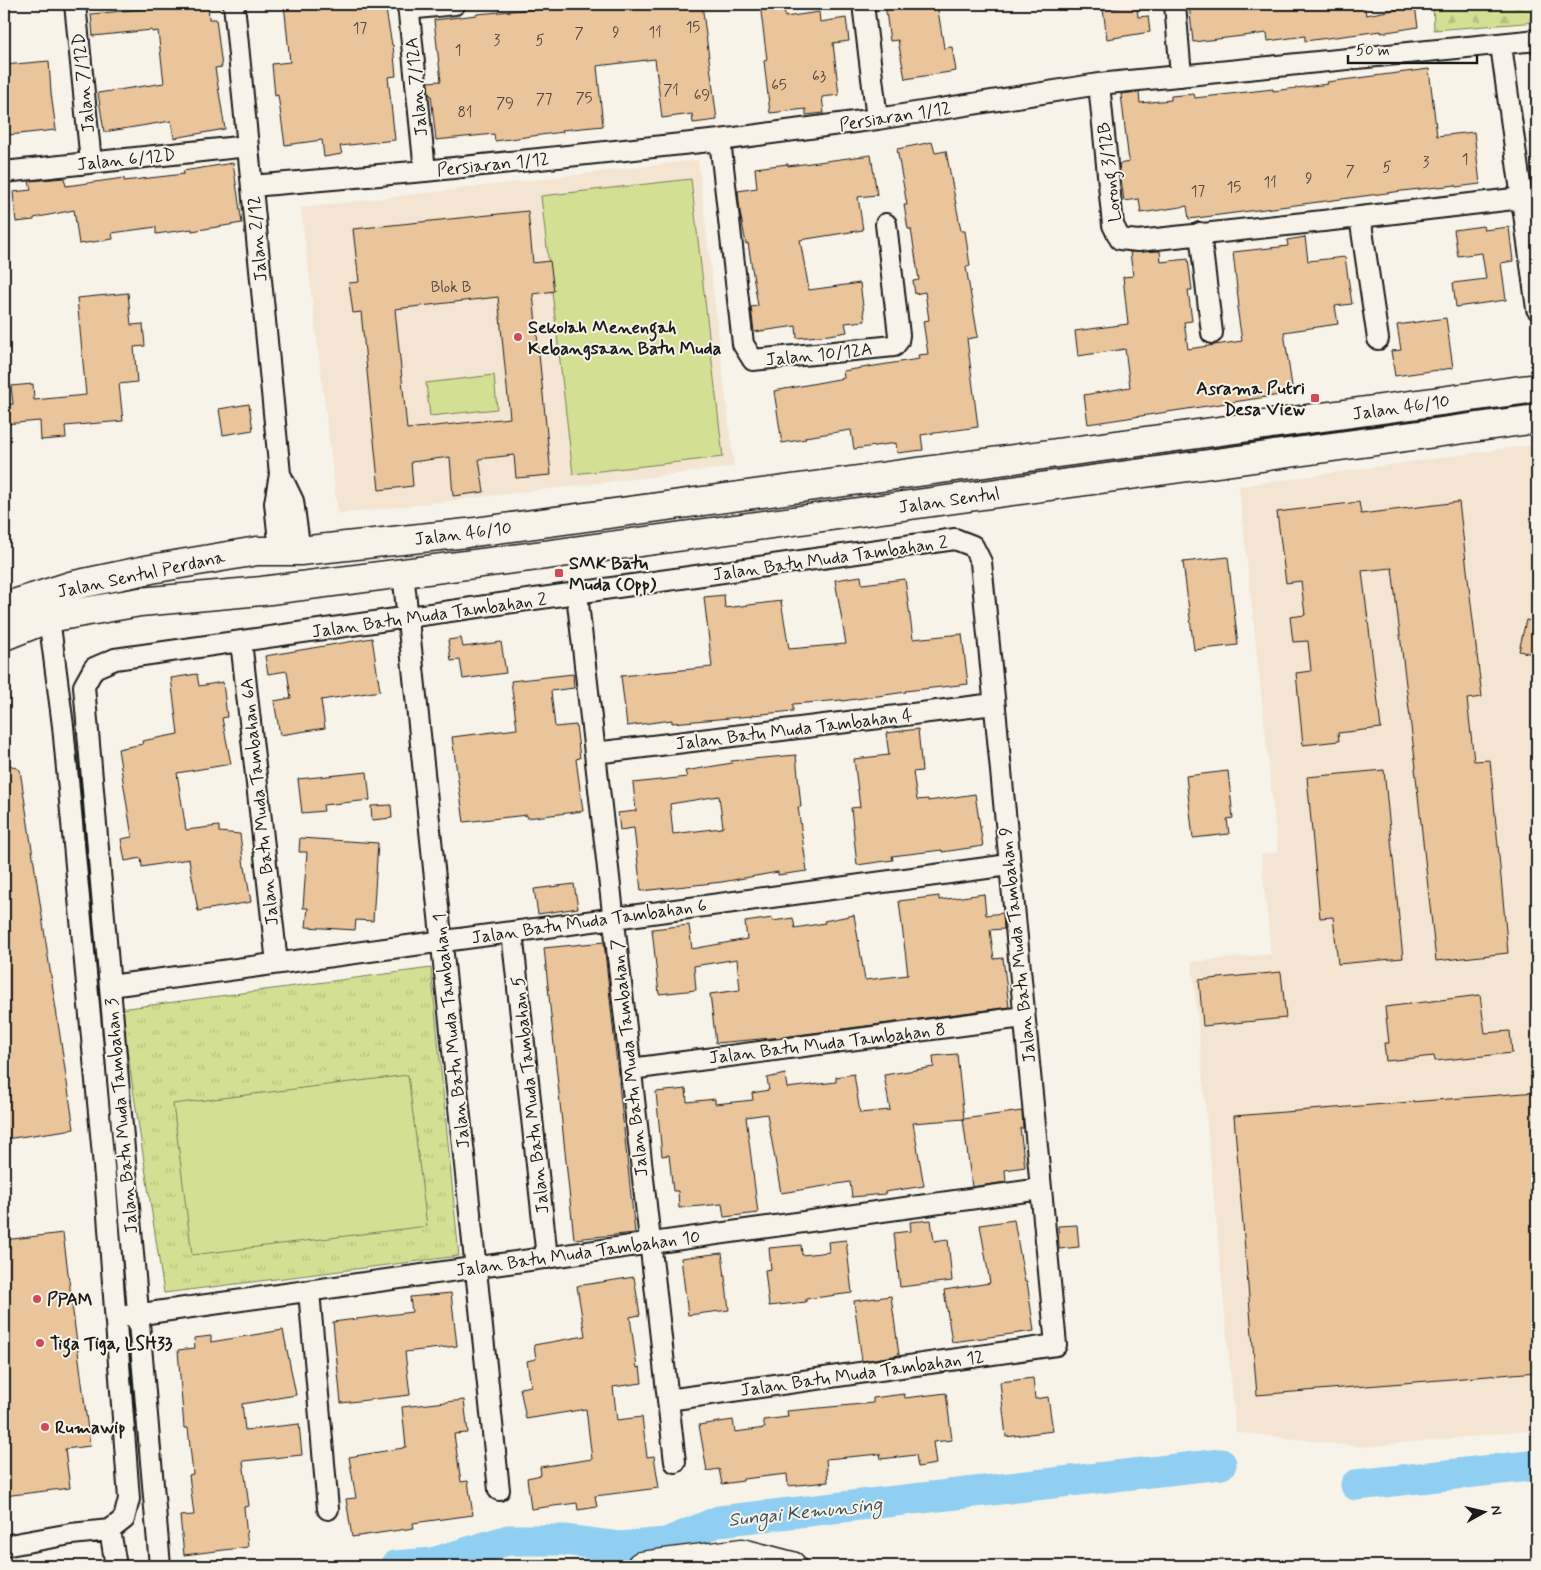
<svg xmlns="http://www.w3.org/2000/svg" width="1541" height="1570" viewBox="0 0 1541 1570" font-family="Mynerve,sans-serif">
<style>
.built{fill:#f3e5d1}
.grass{fill:url(#grass-tufts);stroke:#787e58}
.forest{fill:url(#forest-firs);stroke:#787e58}
.garden{fill:#d3e093;stroke:#787e58}
.lines{fill:none;stroke-linecap:round;stroke-linejoin:round}
.river{stroke:#90cff1;stroke-width:31}
.building{fill:#eac49b;stroke:#1c1c1c;fill-rule:evenodd}
.minor-casing{stroke:#1c1c1c;stroke-width:24}
.primary-casing{stroke:#1c1c1c;stroke-width:31}
.motorway-casing{stroke:#1c1c1c;stroke-width:31}
.minor{stroke:#f7f3e8;stroke-width:20}
.primary{stroke:#f7f3e8;stroke-width:28}
.motorway{stroke:#f7f3e8;stroke-width:28}
.poi-dot{fill:#d1495b;stroke:#f7f3e8;stroke-width:2}
.labels{text-anchor:middle;stroke-width:4;stroke-linejoin:round;paint-order:stroke}
.number-label{font-size:15px;fill:#50463c}
.street-label{font-size:18px;fill:#1c1c1c;stroke:#f7f3e8}
.poi-label{font-size:18px;font-weight:bold;fill:#1c1c1c;stroke:#f7f3e8;text-anchor:start}
.water-label{font-size:19px;font-style:italic;fill:#3f525c;stroke:#f7f3e8}
</style>
<defs>
<pattern id="grass-tufts" width="24" height="20" patternUnits="userSpaceOnUse" patternTransform="scale(1.25)"><rect width="24" height="20" fill="#d3e093"/><path d="M3 7l-1-3M5 7V3M7 7l1-3M15 17l-1-3M17 17v-4M19 17l1-3" fill="none" stroke="#b5c07e"/></pattern>
<pattern id="forest-firs" width="22" height="20" patternUnits="userSpaceOnUse" patternTransform="scale(1.25)"><rect width="22" height="20" fill="#d3e093"/><path d="M5 1l3.5 6h-7zM16 11l3.5 6h-7z" fill="#b5c07e"/></pattern>
</defs>
<rect width="100%" height="100%" fill="#f7f3e8"/>
<filter id="ink" filterUnits="userSpaceOnUse"><feTurbulence type="fractalNoise" baseFrequency=".02" numOctaves="2"/><feDisplacementMap in="SourceGraphic" scale="10" xChannelSelector="R" yChannelSelector="G"/><feConvolveMatrix kernelMatrix="1 2 1 2 8 2 1 2 1" color-interpolation-filters="sRGB"/></filter>
<g filter="url(#ink)">
<!-- built -->
<path class="built" d="M698,160L734,467L338,514L301,208Z
M1537,444V1430L1362,1447L1236,1432L1192,962L1271,954L1261,855L1278,852L1239,486Z"/>
<!-- grass -->
<path class="grass" d="M431,968L459,1256L164,1293L121,1009Z"/>
<!-- forest -->
<path class="forest" d="M1433,4H1537V22L1434,30Z"/>
<!-- garden -->
<path class="garden" d="M691,179L723,457L573,474L541,196Z
M494,375L497,409L430,416L426,383Z
M408,1075L427,1226L192,1255L173,1104Z"/>
<g class="lines">
<!-- river -->
<path class="river" d="M1356,1485L1537,1465
M395,1566L432,1563L508,1540H564L619,1547L666,1543L719,1521L1221,1464"/>
</g>
<!-- building -->
<path class="building" d="M195,4H208L209,19H216L222,67L215,68L225,129L174,138L171,121L104,132L98,93L164,83L158,31L152,32V30L93,36L91,14Z
M284,4H385L392,45H393L396,76L388,77L395,140L340,146L342,154L324,157L322,140L285,145L278,95L275,96L272,64L290,62Z
M558,4H631L632,9L673,4H702L717,120L693,123L692,114L662,118L655,59L597,66L603,126L562,130L563,132L495,141L494,134L436,140L431,95H429L428,82L441,81L434,20L477,15V14L558,7Z
M760,4H784L785,17L819,12L820,22L846,18L849,41L833,43L839,95L822,97L824,113L806,115V109L770,113L764,61L767,60Z
M885,4H937L944,48L952,47L956,71L905,79L898,40L890,41Z
M1189,4H1364L1366,15L1415,6L1418,27L1381,33V31L1305,41V36L1268,41L1267,33L1193,42Z
M1137,5L1138,17L1148,16L1150,32L1107,39L1103,9Z
M49,61L51,93L56,130L9,135L4,93V65Z
M1429,69L1437,136L1474,132L1480,184L1456,187V185L1402,191L1189,219L1187,206L1141,213L1139,199L1124,201L1119,164L1129,162L1121,94L1139,92L1140,103L1171,100V96L1194,94L1195,98L1273,89V91L1328,84L1327,82Z
M932,142L935,153L946,151L961,231H965L970,266L966,267L978,337L967,339L978,427L921,435L923,450L897,453L896,443L854,449L851,430L805,437L806,439L782,443L774,391L844,378L843,371L919,359L918,355L928,354L923,321L929,320L925,292L915,294L913,281L919,280L911,229H908L904,205H907L897,149Z
M871,155L877,195L858,197L863,230L800,240L809,290L860,283L865,321L845,323L847,332L829,335L797,338L796,326L754,332L751,307L758,306L748,243L746,244L740,212L738,191L757,188L755,168L788,164V166Z
M233,163L242,223L192,231V229L156,234V227L112,233L113,239L79,244L74,210L34,218V220L16,222L13,192L31,190L29,181L64,178L66,186L124,178V181L184,174L183,171Z
M528,211L533,263L550,261L554,291L533,294L551,475L516,478L514,455L479,459L484,492L453,496L450,457L411,462L413,486L379,490L361,312L353,313L349,283L359,282L353,229ZM498,297L510,418L407,429L395,309Z
M1483,226L1484,230L1509,227L1513,261L1501,263L1506,300L1456,307L1453,283L1486,279L1482,253L1458,256L1454,230Z
M1305,237L1308,261L1345,257L1352,304L1335,306L1338,324L1284,332L1293,393L1088,424L1084,395L1130,387L1125,349L1078,356L1075,331L1128,324L1123,277L1133,276L1130,252L1160,251L1161,262L1188,259L1192,290H1188L1192,321L1184,322L1188,349L1242,341L1237,307H1239L1233,252L1288,246L1287,240Z
M128,293L131,325L143,324L145,346L134,347L137,382L119,384L123,421L65,426L66,438L41,440L40,421L4,424V405L13,404L11,386L33,384L34,400L86,395L77,298Z
M1446,318L1453,368L1395,376L1391,351L1401,350L1397,325Z
M249,404L253,430L223,435L219,409Z
M1359,502L1361,514L1459,502L1482,697L1467,699L1474,761L1490,760L1508,953L1436,961L1415,768H1416L1392,568L1362,571L1381,728L1338,733L1339,741L1303,745L1296,673L1311,671L1308,641L1293,642L1290,617L1305,615L1301,581L1286,583L1277,512Z
M1228,557L1238,645L1194,650L1183,562Z
M861,576L862,584L905,579L913,639L962,634L968,684L905,691L906,692L842,701V700L793,704V711L752,715V716L672,723V720L627,726L621,676L712,667L704,597L724,595L725,608L781,601L789,649L846,644L835,580Z
M1526,620L1537,622V655L1519,651Z
M372,638L380,691L321,700L325,728L280,735L274,701L291,698L287,671L268,674L265,656Z
M461,638L463,647L501,642L506,673L463,679L460,660L451,661L448,640Z
M197,674L199,686L223,682L227,717L222,718L231,764L177,773L186,830L219,826V832L240,834L244,867H245L251,902L198,911L189,859L142,867L141,858L125,861L121,839L132,837L118,749L143,744L142,741L178,734L171,678Z
M573,674L574,688L551,691L555,727L576,725L580,758L576,759L583,811L527,818V815L464,822L452,737L517,729L511,681Z
M918,729L922,771L913,772L917,800L928,799V801L975,794L983,846L942,852V850L892,856L893,860L857,865L851,808L860,807L854,759L889,755L886,733Z
M796,755L801,807H798L807,871L778,875V872L722,882L641,891L634,828L620,830L618,813L636,811L633,783L687,777L685,771L732,763L731,761ZM719,796L723,827L721,828L673,834L670,804Z
M4,762L20,770L74,1129L6,1139L4,1124Z
M1384,770L1403,958L1338,964L1333,917L1320,918L1307,777Z
M1228,771L1233,818L1227,819L1229,834L1193,838L1186,776Z
M367,772L370,800L323,805L324,811L302,813L298,779Z
M391,805L392,818L372,820L371,806Z
M300,838L378,843L373,921L356,920L355,930L306,927L308,908H303L307,852H299Z
M574,884L578,908L538,914L534,889Z
M984,894L986,915L1003,913L1004,929L990,930L994,959L1003,958L1009,1007L783,1037L716,1043L710,994L740,990L737,959L694,966L696,990L659,994L652,929L689,925L692,949L747,939L745,922L772,918L773,921L793,918L795,928L825,923L824,921L854,915L865,980L908,975L899,901L939,896V900Z
M604,942L635,1233L574,1239L544,948Z
M1281,972L1286,1018L1203,1026L1199,980Z
M1480,995L1485,1033L1510,1031L1512,1053L1435,1061L1434,1056L1386,1061L1384,1043H1389L1385,1007Z
M957,1054L964,1119L913,1123L924,1186L885,1192V1194L852,1197L850,1182L781,1193L767,1114L746,1117L758,1213L724,1217L722,1204L679,1208L678,1191H673L669,1155L662,1156L656,1092L686,1089L687,1102L715,1099V1104L753,1100L752,1093L769,1090L767,1078L785,1074L787,1088L836,1082V1077L854,1074L860,1113L890,1110L884,1075L934,1067L933,1056Z
M1537,1092V1372L1257,1395L1234,1116Z
M1022,1111L1023,1128H1020L1025,1167L1005,1170L1006,1182L972,1187L963,1119Z
M931,1220L934,1241L948,1239L952,1281L900,1287L894,1233L911,1231L910,1222Z
M1014,1220L1025,1282L1027,1281L1034,1331L952,1342L944,1290L990,1283L980,1225Z
M1077,1225L1079,1247L1059,1249L1058,1226Z
M63,1233L90,1446L65,1449L70,1488L4,1496V1240Z
M846,1240L852,1293L806,1299V1302L769,1306L765,1270L771,1269L769,1248L801,1245L802,1255L829,1252L828,1242Z
M722,1253L729,1310L688,1315L681,1258Z
M634,1277L640,1315L630,1317L637,1368L640,1367L642,1383L613,1387L617,1420L642,1417L647,1457L654,1456L659,1488L595,1496L597,1507L578,1510L577,1503L531,1509L527,1478L541,1475L540,1467L592,1459L586,1409L526,1419L520,1388L531,1386L527,1361L536,1359L534,1345L585,1336L577,1286Z
M451,1293L457,1346L405,1352L410,1395L341,1403L333,1322L412,1312L410,1297Z
M891,1296L899,1355L862,1361L854,1301Z
M283,1330L296,1395L242,1404L245,1430L299,1424L302,1455L243,1461L249,1506L244,1507L248,1547L184,1555L180,1516L194,1515L189,1475L193,1474L188,1428H184L178,1350L195,1348L194,1338L211,1336V1342Z
M1033,1378L1035,1399L1048,1397L1053,1431L1006,1437L1000,1382Z
M946,1393L952,1440L933,1442L936,1464L918,1467L916,1455L881,1459L880,1454L826,1459L828,1482L788,1486L787,1474L743,1479V1481L722,1484L719,1469L707,1471L699,1425L733,1420L735,1432L765,1428L763,1420L788,1417L787,1411L873,1403V1398L904,1394L905,1398Z
M464,1400L468,1433L454,1434L461,1482L468,1481L473,1515L413,1523L414,1528L352,1537L346,1499L356,1498L349,1457L403,1448V1447H406L402,1407Z"/>
<g class="lines">
<!-- minor casing -->
<g class="minor-casing">
<path id="minor" d="M75,4L91,162
M234,4L280,474L275,503L280,551
M408,4L425,171
M863,4L877,119
M1175,4L1181,76
M408,9L455,4
M1501,45L1537,309
M1099,84L1113,225L1120,239L1138,241L1360,217L1522,198
M720,140L743,344L753,360L894,346L898,341L899,335L886,224
M4,172L248,146
M252,186L425,171L720,140L877,119L1099,84L1537,40
M1360,217L1378,339
M1200,233L1212,333
M280,474L293,501L300,551
M403,572L499,1490
M577,594L675,1462
M49,618L63,726L106,1188L129,1499L124,1519L110,1530L116,1566
M241,641L277,963
M595,753L994,704
M512,932L547,1258
M110,986L1009,865
M631,1069L1024,1017
M309,1291L328,1509
M127,1316L1041,1189
M4,1546L71,1534L110,1530
M160,1566L84,686L94,668L115,659L955,539L973,546L981,562L1056,1345L668,1400"/>
</g>
<!-- primary casing -->
<g class="primary-casing">
<path id="primary" d="M4,607L70,586L151,569L257,551H300L467,533L1537,388
M4,636L49,618L140,602L262,591L545,555L1537,419"/>
</g>
<!-- motorway casing -->
<g class="motorway-casing">
<path id="motorway" d="M641,1566L742,1553L792,1566"/>
</g>
<!-- minor -->
<use href="#minor" class="minor"/>
<!-- primary -->
<use href="#primary" class="primary"/>
<!-- motorway -->
<use href="#motorway" class="motorway"/>
</g>
</g>
<!-- markers -->
<g class="poi-dot">
<circle cx="518" cy="337" r="5"/>
<rect x="1310" y="393" width="10" height="10" rx="2.5"/>
<rect x="554" y="568" width="10" height="10" rx="2.5"/>
<circle cx="37" cy="1299" r="5"/>
<circle cx="40" cy="1343" r="5"/>
<circle cx="45" cy="1427" r="5"/>
</g>
<g class="labels">
<!-- number labels -->
<g class="number-label">
<text x="693" y="32">15</text>
<text x="360" y="33">17</text>
<text x="616" y="37">9</text>
<text x="655" y="37">11</text>
<text x="579" y="38">7</text>
<text x="497" y="45">3</text>
<text x="540" y="45">5</text>
<text x="458" y="55">1</text>
<text x="819" y="81">63</text>
<text x="779" y="90">65</text>
<text x="671" y="95">71</text>
<text x="702" y="100">69</text>
<text x="584" y="103">75</text>
<text x="544" y="104">77</text>
<text x="505" y="108">79</text>
<text x="465" y="117">81</text>
<text x="1465" y="164">1</text>
<text x="1426" y="167">3</text>
<text x="1387" y="172">5</text>
<text x="1350" y="176">7</text>
<text x="1309" y="183">9</text>
<text x="1270" y="187">11</text>
<text x="1234" y="192">15</text>
<text x="1198" y="196">17</text>
<text x="451" y="292">Blok B</text>
</g>
<!-- street labels -->
<g class="street-label">
<text transform="translate(83 83) rotate(-96)" y="6">Jalan 7/12D</text>
<text transform="translate(416 87) rotate(-96)" y="6">Jalan 7/12A</text>
<text transform="translate(895 116) rotate(-9)" y="6">Persiaran 1/12</text>
<text transform="translate(126 159) rotate(-6)" y="6">Jalan 6/12D</text>
<text transform="translate(493 164) rotate(-6)" y="6">Persiaran 1/12</text>
<text transform="translate(1109 172) rotate(-97)" y="6">Lorong 3/12B</text>
<text transform="translate(257 239) rotate(-95)" y="6">Jalan 2/12</text>
<text transform="translate(819 354) rotate(-6)" y="6">Jalan 10/12A</text>
<text transform="translate(1401 407) rotate(-8)" y="6">Jalan 46/10</text>
<text transform="translate(949 500) rotate(-8)" y="6">Jalan Sentul</text>
<text transform="translate(463 533) rotate(-7)" y="6">Jalan 46/10</text>
<text transform="translate(830 558) rotate(-8)" y="6">Jalan Batu Muda Tambahan 2</text>
<text transform="translate(141 574) rotate(-12)" y="6">Jalan Sentul Perdana</text>
<text transform="translate(429 615) rotate(-8)" y="6">Jalan Batu Muda Tambahan 2</text>
<text transform="translate(794 729) rotate(-7)" y="6">Jalan Batu Muda Tambahan 4</text>
<text transform="translate(259 802) rotate(-96)" y="6">Jalan Batu Muda Tambahan 6A</text>
<text transform="translate(589 921) rotate(-8)" y="6">Jalan Batu Muda Tambahan 6</text>
<text transform="translate(1017 945) rotate(-96)" y="6">Jalan Batu Muda Tambahan 9</text>
<text transform="translate(451 1031) rotate(-96)" y="6">Jalan Batu Muda Tambahan 1</text>
<text transform="translate(827 1043) rotate(-7)" y="6">Jalan Batu Muda Tambahan 8</text>
<text transform="translate(629 1058) rotate(-96)" y="6">Jalan Batu Muda Tambahan 7</text>
<text transform="translate(530 1095) rotate(-96)" y="6">Jalan Batu Muda Tambahan 5</text>
<text transform="translate(121 1116) rotate(-95)" y="6">Jalan Batu Muda Tambahan 3</text>
<text transform="translate(578 1253) rotate(-8)" y="6">Jalan Batu Muda Tambahan 10</text>
<text transform="translate(862 1373) rotate(-8)" y="6">Jalan Batu Muda Tambahan 12</text>
</g>
<!-- poi labels -->
<g class="poi-label">
<text x="528" y="333">Sekolah Menengah<tspan x="528" dy="21">Kebangsaan Batu Muda</tspan></text>
<text x="1305" y="394" text-anchor="end">Asrama Putri<tspan x="1305" dy="21">Desa View</tspan></text>
<text x="569" y="569">SMK Batu<tspan x="569" dy="21">Muda (Opp)</tspan></text>
<text x="47" y="1305">PPAM</text>
<text x="50" y="1349">Tiga Tiga, LSH33</text>
<text x="55" y="1433">Rumawip</text>
</g>
<!-- water labels -->
<g class="water-label">
<text transform="translate(805 1511) rotate(-6)" y="7">Sungai Kemunsing</text>
</g>
</g>
<!-- margin -->
<rect width="1541" height="1570" fill="none" stroke="#f7f3e8" stroke-width="20"/>
<rect x="10" y="10" width="1521" height="1550" fill="none" stroke="#1c1c1c" stroke-width="2" filter="url(#ink)"/>
<!-- north arrow -->
<g transform="translate(1484 1512) rotate(82)" stroke="#f7f3e8" stroke-width="4" paint-order="stroke">
<path d="M0-4L9 19L0 12L-9 19Z" fill="#1c1c1c"/>
<text y="-8" font-size="14" font-weight="bold" text-anchor="middle" fill="#1c1c1c">N</text>
</g>
<!-- scale -->
<path d="M1348 55v8h129v-8" fill="none" stroke="#1c1c1c" stroke-width="2.5"/>
<text x="1356" y="55" font-size="15" fill="#1c1c1c" stroke="#f7f3e8" stroke-width="4" paint-order="stroke">50 m</text>
</svg>
